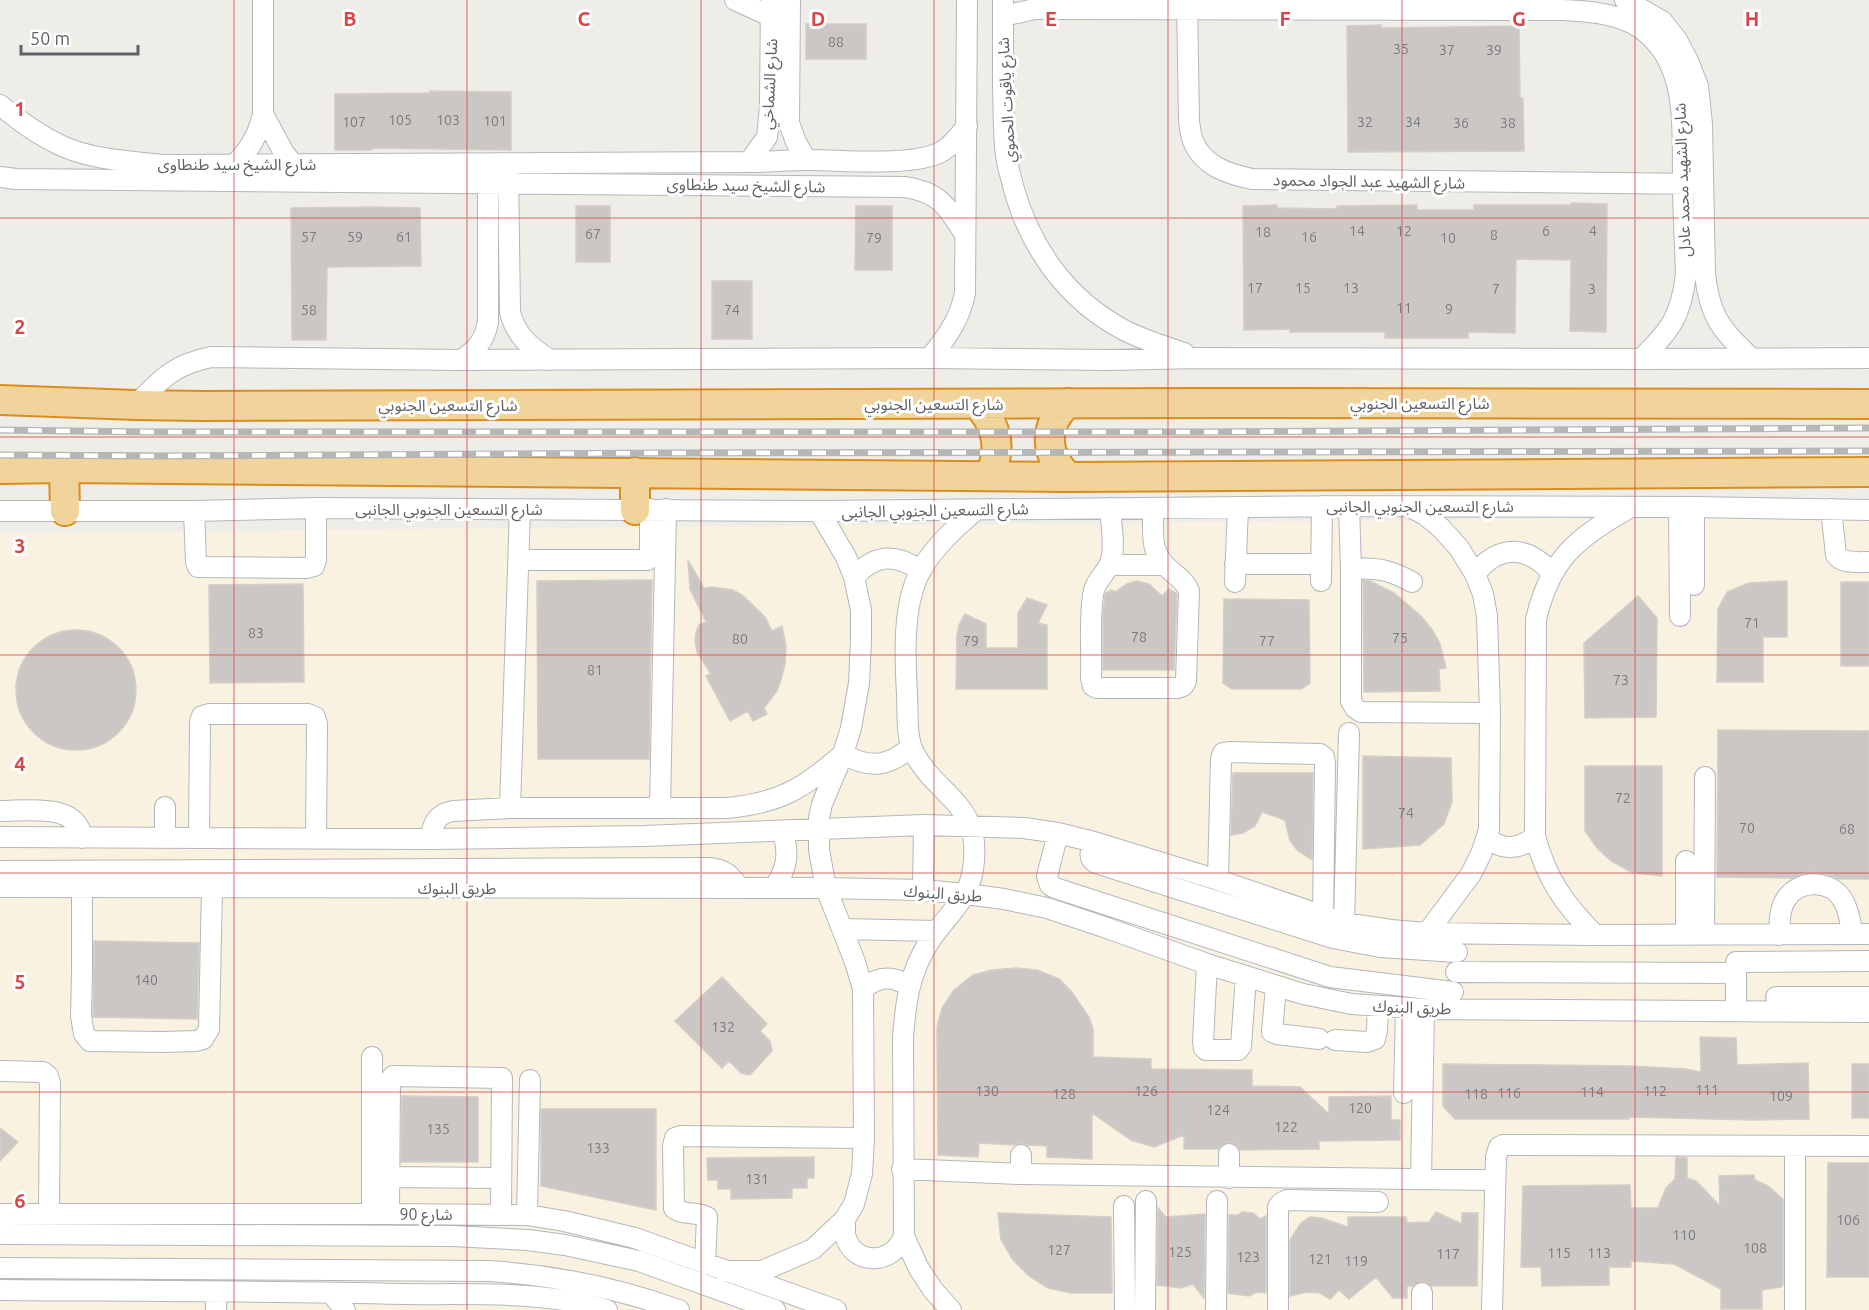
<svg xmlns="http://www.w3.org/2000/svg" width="1869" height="1310" viewBox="0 0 1869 1310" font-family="Ubuntu,'Noto Sans Arabic',sans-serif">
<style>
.commercial{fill:#faf2e1}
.building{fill:#cbc7c4;stroke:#d3cec6;stroke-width:1.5}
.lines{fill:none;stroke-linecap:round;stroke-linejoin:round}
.minor-casing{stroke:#b4b7ba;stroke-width:22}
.highway-casing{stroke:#db8d1b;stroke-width:32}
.minor{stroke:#fff;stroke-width:20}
.highway{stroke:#f1d49c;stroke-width:28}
.rail-casing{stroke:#b5b6b6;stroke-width:7}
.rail{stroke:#fff;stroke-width:4.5;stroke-dasharray:14;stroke-linecap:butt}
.grid{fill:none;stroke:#d54749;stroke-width:1.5;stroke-opacity:0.55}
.labels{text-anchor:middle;stroke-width:6;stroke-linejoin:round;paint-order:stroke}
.number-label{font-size:14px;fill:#7a7b7e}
.street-label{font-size:16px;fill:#5f6266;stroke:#fff}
.grid-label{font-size:20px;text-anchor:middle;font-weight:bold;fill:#d54749;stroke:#fff;stroke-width:6;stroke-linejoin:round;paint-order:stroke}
</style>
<rect width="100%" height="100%" fill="#efede7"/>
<!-- commercial -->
<path class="commercial" d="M1869,516V1310H0V533Z"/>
<!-- building -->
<path class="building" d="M806,24H866V59H806Z
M1381,25V28L1519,26L1520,98H1523L1524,151L1348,152L1347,26Z
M430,91L511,92V150L372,148V150H335V94L430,93Z
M1571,203L1607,204L1606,332L1570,331L1571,260L1516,259L1515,333L1468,332V338H1385V332H1290V329L1244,330L1243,206L1277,205V208L1337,209V206L1417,205V210H1474V205H1571Z
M576,206H610V262H576Z
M856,206H892V270H855Z
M374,207L420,208L421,266L327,267L326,340H292L291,208Z
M712,281H752V339H712Z
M688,560L704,588L712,587L733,590L742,595L758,610L765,617L772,631L782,626L786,646L785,664L781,680L777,691L764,708L767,714L753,721L748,711L730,721L706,676L711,674L697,652L695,641L696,632L699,625L706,622L690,589Z
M652,580L649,759H538L537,581Z
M1363,580L1370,581L1394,593L1421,616L1433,631L1440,644L1446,668L1439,669L1440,691L1364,692Z
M1136,581L1149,584L1162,596L1169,589L1177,594L1174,670H1103V616L1105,594L1112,590L1115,592L1127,584Z
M1787,581V637H1763V682H1717L1718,609L1727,592L1749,583Z
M1841,582H1869V666H1841Z
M303,584L304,682L210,683L209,585Z
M1638,596L1657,618L1656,717L1585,718L1584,643Z
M1027,598L1047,605L1038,623L1047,625V689H956L957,635L959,625L965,614L986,624V648H1018V613Z
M1224,599L1309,600L1310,683L1301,689H1232L1223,683Z
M16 690a60 60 0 1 1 120 0a60 60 0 1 1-120 0Z
M1718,730L1869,731V879H1838L1827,874L1816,872L1804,873L1792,878L1717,877Z
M1363,756L1451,758L1452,802L1444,824L1420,845L1363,849Z
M1585,766H1662V876L1633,873L1611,861L1597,848L1585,831Z
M1233,773H1313L1312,860L1298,851L1290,841L1285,820L1262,812L1255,826L1243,833L1231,835Z
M94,941L199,943L197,1019L93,1017Z
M1016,968L1037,970L1059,979L1071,991L1089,1017L1093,1029V1057L1151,1059V1069L1252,1070V1086L1300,1087L1329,1114V1097L1391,1096V1120H1400V1140L1319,1141V1149L1240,1150L1235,1144L1230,1142L1223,1144L1218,1149H1184V1135L1154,1147L1131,1140L1092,1113V1159L1047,1157V1146L1027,1145L1022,1143L1015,1145L979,1143L978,1157L938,1155L937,1027L942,1008L954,990L973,975L992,970Z
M722,977L767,1024L760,1031L770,1041L772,1051L750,1075L741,1073L729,1061L722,1068L675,1021Z
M1700,1037L1736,1038L1737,1065L1808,1063L1809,1119L1754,1120L1629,1117V1119H1455L1443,1106V1064L1631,1066L1685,1069L1701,1072Z
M1852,1064H1869V1118H1852Z
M402,1096L478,1097V1162H401Z
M541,1109H656V1210L541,1186Z
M0,1128L18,1142L0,1161Z
M814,1157V1178H807V1188H792V1198L731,1199V1189H718V1180H708L707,1158Z
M1676,1157L1687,1158V1178L1696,1181L1720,1206L1719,1176L1754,1175L1755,1180L1768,1186L1783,1199V1285L1781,1287L1762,1290V1309H1721V1289L1674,1264L1631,1261V1267H1609V1285L1542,1286L1541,1267H1521L1523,1186L1630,1185L1631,1208H1658L1666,1188L1675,1179Z
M1828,1163H1869V1277H1827Z
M1158,1208L1166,1217L1205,1214L1204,1298L1193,1284L1181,1288L1157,1285Z
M1242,1212L1253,1213L1260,1219L1266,1216V1293L1257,1292L1249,1296L1228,1293L1229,1215H1238Z
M1436,1212L1462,1224V1213H1478L1477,1286H1431L1427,1282L1421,1281L1413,1286H1407V1298H1393L1376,1277L1349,1299L1339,1290L1330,1299L1320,1293L1307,1292L1290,1296V1240L1301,1223L1310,1217L1321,1218L1348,1227V1217H1406L1407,1223L1429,1222Z
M998,1213L1111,1217L1112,1293H1071L1048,1288L1029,1276L1013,1260L1001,1240Z"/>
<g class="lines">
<!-- minor casing -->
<g class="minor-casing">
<path id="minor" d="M735,0L772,17
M790,0L789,123L796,142L806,160
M1003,0C1003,29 1003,58 1003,87C1004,109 1003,133 1006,155C1007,166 1011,176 1013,186C1030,248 1067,300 1124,330C1143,340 1164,346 1184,353
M1187,0L1189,122C1190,128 1191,136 1193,141C1203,166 1228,174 1252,179L1702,184
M1625,0L1662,21L1677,40L1688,61L1698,86L1702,124L1705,274C1710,318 1721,329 1752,359
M1003,16L1035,9H1052L1562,10C1591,11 1627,14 1649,35C1689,71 1682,133 1683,182C1683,212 1685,243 1686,274C1681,316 1671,330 1641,359
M0,105C19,121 40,136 62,146C93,160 130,161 163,165L749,162C769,162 789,160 809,160C843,160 911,167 941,152C952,146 959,136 967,126
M263,114L284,153L293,164
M749,162L767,137L768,128L770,106L771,0
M234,165C250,150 258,135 263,114V0
M508,170L510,312C516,336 530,347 550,360
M0,177L16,179L905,187C939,192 947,206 964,233
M930,358C947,337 960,319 965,293L967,0
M461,360C476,351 485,340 488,322V171
M136,405C161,379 173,365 211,357L461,360L930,358L1109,360L1198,358L1641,359L1869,358
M1349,506L1351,569V701L1355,708L1361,712L1490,713
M1410,507L1425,515L1441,528L1459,548L1475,574L1483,594L1487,616L1490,713L1489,830L1481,854L1471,874L1427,933
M1679,507L1680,616
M1694,507V585
M1110,508C1111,523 1116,550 1110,563C1105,575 1094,582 1093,595C1089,622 1092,651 1091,678L1093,686L1097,688H1177L1183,686L1186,681L1189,591C1185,581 1178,577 1170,570C1148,551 1154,534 1153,508
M1831,509L1836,555C1843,564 1858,562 1869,562
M0,511H194L316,508L819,511L1349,506L1694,507L1869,510
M194,511L196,562L198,567L307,568L314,566L316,560V508
M519,560H647L650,555V509
M1235,564H1321
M1109,565H1164
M1351,569C1377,567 1390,570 1412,582
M1475,574C1499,544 1527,545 1552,573
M854,577C875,554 896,553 921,571
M1321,581L1322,506
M1235,582L1238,507
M165,807V838
M510,808L520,509
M660,808L666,509
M0,811C27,811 77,802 82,838
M1058,833L1047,876L1050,885L1055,888L1330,977L1453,992
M0,837L430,839L644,836L924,825L1024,828L1058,833L1094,842L1218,880L1344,923L1391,930L1427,933L1595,935L1869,934
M199,838L200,722L202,716L209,714H308L315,717L317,724L316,839
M1487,838C1503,851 1520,850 1535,836
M430,839C433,824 436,814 453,811L510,808H726C780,803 803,789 843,754C870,769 888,767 911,747
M1094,842C1091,850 1087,858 1096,863L1333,938L1380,947L1457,952
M0,871L710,868C725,870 731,875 739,888
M1218,880L1221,759L1223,753L1229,752L1320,754L1324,757L1325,764L1323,917
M0,887L826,888L923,890L966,894L1004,899L1047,908L1107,928L1207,964L1303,994L1352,1004L1424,1009L1869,1012
M82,888V972L81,1016L84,1034L90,1041L163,1042L195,1041L203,1039L209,1029L212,888
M774,888C787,869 790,853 782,831
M923,890L924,825
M1344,923L1349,733
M842,929L937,931
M1686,934V861
M1595,935C1564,904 1546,878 1535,836L1536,619C1551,557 1576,539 1629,508
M1704,935L1705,777
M1779,935C1780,922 1779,910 1786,899C1800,878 1833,880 1844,902C1849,911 1850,923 1853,934
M1736,962L1869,961
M1736,962V1010
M1207,964L1203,1042L1204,1048L1206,1050H1238L1241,1046L1246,976
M1456,972L1736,973
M1276,987L1272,1032L1277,1034L1319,1039
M863,989C878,976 892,975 909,986
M1776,997H1869
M1335,1040L1367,1042L1375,1039L1377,1030L1378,1007
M372,1057V1214
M0,1071L43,1072L48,1076L50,1083L49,1214
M1404,1093L1406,1009
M1795,1146V1310
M1021,1155V1174
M902,1169L1021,1174L1495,1180
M389,1177L501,1178
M1229,1178V1154
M1421,1179L1424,1009
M1124,1206L1125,1310
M0,1214H389L527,1215L564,1221L635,1238L836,1310
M389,1214L390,1080L393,1076L502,1078L501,1214
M527,1215L530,1080
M845,1219C845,1224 845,1229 845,1234C851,1265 892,1267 904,1236
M0,1234L452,1236L528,1240L565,1245L639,1261L775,1310
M705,1264L707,1217C697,1211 683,1216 674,1208L673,1146L675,1138L681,1136L864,1138
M0,1268L489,1271C554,1275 617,1288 679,1310
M724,1271H762L813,1249L845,1219L854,1204L862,1174L864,1138L863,989L855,962L826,888L819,850V818L822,804L843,754L851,728L859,683L861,640V610L854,577L846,557L819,511
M0,1290C135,1291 269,1291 404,1294C469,1295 545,1290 607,1310
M216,1292V1310
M331,1293L345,1310
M951,1310L933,1290L918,1267L904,1236L903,1037C906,1000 909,974 929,942C945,917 969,900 973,869C983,803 939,799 914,753C906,738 908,713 907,695C905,657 902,604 921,570C935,546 955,528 976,510
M1145,1310L1146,1201
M1216,1310L1217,1201
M1278,1310V1207L1281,1203L1287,1200L1378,1202
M1422,1310V1293
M1492,1310L1496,1157L1499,1147L1503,1145L1869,1146"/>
</g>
<!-- highway casing -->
<g class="highway-casing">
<path id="highway" d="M0,400L136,405L203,406L1218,403L1869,404
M1068,403C1043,426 1044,455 1069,477
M977,404C997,425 1002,448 990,475
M64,468L65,511
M0,469L64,468L1069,477L1869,472
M635,510V472"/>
</g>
<!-- minor -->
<use href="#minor" class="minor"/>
<!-- highway -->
<use href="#highway" class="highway"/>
<!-- rail casing -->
<g class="rail-casing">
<path id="rail" d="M0,430L151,432H1200L1869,428
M0,455L152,456L663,453L1869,451"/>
</g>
<!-- rail -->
<use href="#rail" class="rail"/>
</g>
<!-- grid -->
<path class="grid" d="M234,0V1310M467,0V1310M701,0V1310M934,0V1310M1168,0V1310M1402,0V1310M1635,0V1310M0,218H1869M0,437H1869M0,655H1869M0,873H1869M0,1092H1869"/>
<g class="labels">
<!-- number labels -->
<g class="number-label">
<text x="836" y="47">88</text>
<text x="1401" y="54">35</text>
<text x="1447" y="55">37</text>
<text x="1494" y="55">39</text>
<text x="400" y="125">105</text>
<text x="448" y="125">103</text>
<text x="495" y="126">101</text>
<text x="354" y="127">107</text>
<text x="1365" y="127">32</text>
<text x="1413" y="127">34</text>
<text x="1461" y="128">36</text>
<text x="1508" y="128">38</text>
<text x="1357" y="236">14</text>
<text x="1404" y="236">12</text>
<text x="1546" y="236">6</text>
<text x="1593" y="236">4</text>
<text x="1263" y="237">18</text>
<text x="593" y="239">67</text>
<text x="1494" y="240">8</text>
<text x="309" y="242">57</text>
<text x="355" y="242">59</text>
<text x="404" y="242">61</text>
<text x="1309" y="242">16</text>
<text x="874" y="243">79</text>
<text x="1448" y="243">10</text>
<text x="1255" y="293">17</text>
<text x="1303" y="293">15</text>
<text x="1351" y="293">13</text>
<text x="1496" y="294">7</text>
<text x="1592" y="294">3</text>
<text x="1404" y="313">11</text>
<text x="1449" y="314">9</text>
<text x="309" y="315">58</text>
<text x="732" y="315">74</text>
<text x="1752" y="628">71</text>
<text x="256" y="638">83</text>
<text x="1139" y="642">78</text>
<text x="1400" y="643">75</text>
<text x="740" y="644">80</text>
<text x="971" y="646">79</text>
<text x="1267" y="646">77</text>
<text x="595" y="675">81</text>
<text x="1621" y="685">73</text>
<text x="1623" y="803">72</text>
<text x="1406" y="818">74</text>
<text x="1747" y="833">70</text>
<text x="1847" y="834">68</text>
<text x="146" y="985">140</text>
<text x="723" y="1032">132</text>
<text x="1707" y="1095">111</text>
<text x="987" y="1096">130</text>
<text x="1146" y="1096">126</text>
<text x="1655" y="1096">112</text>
<text x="1592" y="1097">114</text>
<text x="1509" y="1098">116</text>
<text x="1064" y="1099">128</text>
<text x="1476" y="1099">118</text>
<text x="1781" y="1101">109</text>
<text x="1360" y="1113">120</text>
<text x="1218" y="1115">124</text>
<text x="1286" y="1132">122</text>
<text x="438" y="1134">135</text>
<text x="598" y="1153">133</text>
<text x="757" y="1184">131</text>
<text x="1848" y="1225">106</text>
<text x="1684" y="1240">110</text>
<text x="1755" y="1253">108</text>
<text x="1059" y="1255">127</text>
<text x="1180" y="1257">125</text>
<text x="1559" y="1258">115</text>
<text x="1599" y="1258">113</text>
<text x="1448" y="1259">117</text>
<text x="1248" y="1262">123</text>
<text x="1320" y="1264">121</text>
<text x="1356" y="1266">119</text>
</g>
<!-- street labels -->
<g class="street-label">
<text transform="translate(769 84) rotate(-87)" y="6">شارع الشماخي</text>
<text transform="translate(1006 100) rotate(-93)" y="6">شارع ياقوت الحموي</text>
<text x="237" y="170">شارع الشيخ سيد طنطاوى</text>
<text transform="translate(1682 180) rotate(-92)" y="6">شارع الشهيد محمد عادل</text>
<text transform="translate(1369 181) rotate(1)" y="6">شارع الشهيد عبد الجواد محمود</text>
<text transform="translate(746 185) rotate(1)" y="6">شارع الشيخ سيد طنطاوى</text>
<text x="1420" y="409">شارع التسعين الجنوبي</text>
<text x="934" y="410">شارع التسعين الجنوبي</text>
<text x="448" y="411">شارع التسعين الجنوبي</text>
<text x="1420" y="512">شارع التسعين الجنوبي الجانبى</text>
<text x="449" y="515">شارع التسعين الجنوبي الجانبى</text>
<text transform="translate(935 510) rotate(-1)" y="6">شارع التسعين الجنوبي الجانبى</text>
<text x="457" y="894">طريق البنوك</text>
<text transform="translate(943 893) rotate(4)" y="6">طريق البنوك</text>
<text transform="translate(1412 1007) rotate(2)" y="6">طريق البنوك</text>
<text x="426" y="1220">شارع 90</text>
</g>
</g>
<g class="grid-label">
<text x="350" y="26">B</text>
<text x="584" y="26">C</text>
<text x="818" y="26">D</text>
<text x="1051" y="26">E</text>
<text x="1285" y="26">F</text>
<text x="1519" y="26">G</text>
<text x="1752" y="26">H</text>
<text x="20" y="116">1</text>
<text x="20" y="334">2</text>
<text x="20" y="553">3</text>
<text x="20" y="771">4</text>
<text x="20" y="989">5</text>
<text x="20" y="1208">6</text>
</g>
<!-- scale -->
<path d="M21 45v9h117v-9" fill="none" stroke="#5f6266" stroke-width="3"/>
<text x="30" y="45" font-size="18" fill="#5f6266" stroke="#ffffff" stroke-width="4.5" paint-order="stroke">50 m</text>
</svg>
